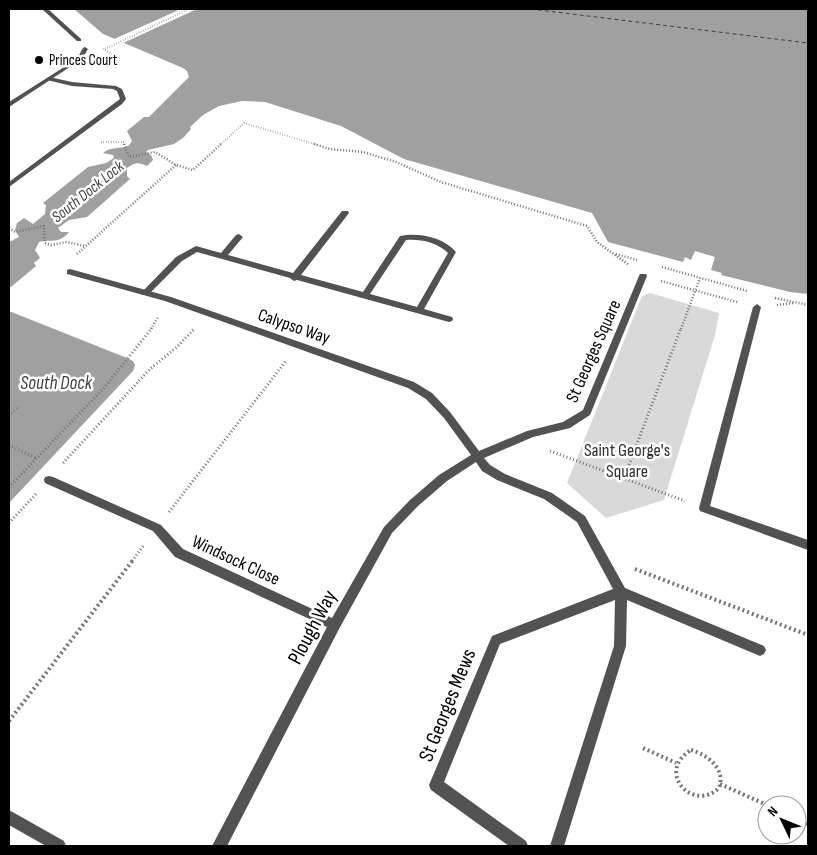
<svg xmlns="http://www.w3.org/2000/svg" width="817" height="855" viewBox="0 0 817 855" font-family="'Sofia Sans Condensed',sans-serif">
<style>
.green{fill:#d9d9d9}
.water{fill:#a0a0a0}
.pier{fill:#fff}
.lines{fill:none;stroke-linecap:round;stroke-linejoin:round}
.ferry{stroke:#414141;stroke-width:1;stroke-dasharray:4 3;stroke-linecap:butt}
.path-far3{stroke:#747474;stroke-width:2;stroke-dasharray:0.5 2;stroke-linecap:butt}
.path-far2{stroke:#747474;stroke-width:2.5;stroke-dasharray:1 2;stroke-linecap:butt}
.path-far1{stroke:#747474;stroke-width:3;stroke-dasharray:1 2.5;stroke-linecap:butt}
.path{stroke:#747474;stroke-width:4;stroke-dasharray:2 3;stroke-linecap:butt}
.service{fill:#525252;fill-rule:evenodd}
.minor{fill:#525252;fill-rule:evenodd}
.poi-dot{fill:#000;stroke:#fff;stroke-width:2}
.labels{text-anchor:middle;stroke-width:5;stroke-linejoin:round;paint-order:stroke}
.far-poi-label{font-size:15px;fill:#000;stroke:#fff;text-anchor:start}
.far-water-label{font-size:16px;font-style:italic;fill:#414141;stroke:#fff}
.street-label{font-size:18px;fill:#000;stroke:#fff}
.park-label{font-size:18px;fill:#303030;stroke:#fff}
.water-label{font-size:19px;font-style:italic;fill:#414141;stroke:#fff}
.near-street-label{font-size:21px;fill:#000;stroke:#fff}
</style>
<rect width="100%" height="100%" fill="#fff"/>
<!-- green -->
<path class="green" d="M650,293L719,313L715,335L664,500L606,518L567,483L642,296Z"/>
<!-- water -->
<path class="water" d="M74,9H808V294L790,292L721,275L722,273L711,270L715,257L695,251L691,260L685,257L683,262L608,242L592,213L404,159L341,126L265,102L242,101L219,106L203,115L190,127L191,129L184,137L174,144L148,150L146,152L151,155L153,160L147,166C138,162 135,162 127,168V176L130,179L87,217L69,220L58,228L61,232H69C60,244 51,239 39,242L35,250L40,258L34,263L36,266L11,287L9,286V242L19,237L15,230L17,223L24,218L33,224L45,214L46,205L43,203L88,167L106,163L114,158L113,155L103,153C114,144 127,152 132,141L127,131L144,117H149L189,77L187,71L183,68L103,34Z
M9,311L127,358L133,361L135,365L133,371L9,503Z"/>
<!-- pier -->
<path class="pier" d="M181,9H197L121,44L112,40Z"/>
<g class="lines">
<!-- ferry -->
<path class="ferry" d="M531,9L808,43"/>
<!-- path-far3 -->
<path class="path-far3" d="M103,49L118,57L116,68
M105,49L189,9
M101,142H124V145
M220,145L244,123L318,145"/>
<!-- path-far2 -->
<path class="path-far2" d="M124,144L129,157L155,152L176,165L193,170L221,144
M314,144L330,149L363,152L396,162L441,182L587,226L597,242L629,265
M9,222V225
M9,228L15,232L44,226L45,243L51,245L67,242L85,246
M77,254L176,165
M616,254L637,260
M662,267L747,291
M661,281L737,302
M775,298L808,305
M777,305L794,303
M151,329L158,317
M681,329L700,278"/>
<!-- path-far1 -->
<path class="path-far1" d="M9,416L19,406
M9,445L36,458
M550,451L685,501
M63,463L150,369L177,347L195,328
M624,478L681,328
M9,487L104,388L152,328
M169,512L286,361
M9,523L36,494
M132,561L144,545"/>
<!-- path -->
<path class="path" d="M635,569L808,635
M9,721L133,560
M643,748L676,763
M691,750C708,755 726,769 719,788C693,813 655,772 691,750Z
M720,784L767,805
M797,819L808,824"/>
<!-- service -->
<path class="service" d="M49,77L72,82L116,86L122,89L126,99L122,104L9,187V182L120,99L117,91L113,89L72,86L47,80L46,79Z
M342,211H348L349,213L301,275L363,292L400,236C418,232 444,237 456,252L424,309L452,317L453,319L452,321L449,322L297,280L294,281L290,278L197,252L182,261L148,295H142L141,293L176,257L196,246L221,253L236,235L239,234L243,237L228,255L293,273ZM406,240C421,239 436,242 448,253L417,307L370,294Z"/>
<!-- minor -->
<path class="minor" d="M42,9H48L81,39V41H77Z
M85,47L88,49L82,59L9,107V102L69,64L78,57L83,48Z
M70,269L171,297L414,382L432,393L450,412L479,451L527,431L563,422L583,410L639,276L640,274H646L647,276L590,415L570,428L533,437L484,458L490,465L505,474L552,493L585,516L625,588L764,646L766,650L764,654L760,656L627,600L626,646L564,846H550L614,646L615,600L500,644L444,782L526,841L528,846H509L431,790L429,785L492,636L613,589L577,522L544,499L497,480L482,471L476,462L447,481L418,506L392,533L339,629L227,846H212L327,627L175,557L153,531L45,483L44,480L45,477L49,476L53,477L161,525L183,549L332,618L384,527L410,500L439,475L471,455L444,418L426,399L408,388L165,301L67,274V270Z
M757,304L761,307L710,506L808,540V550L700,511L699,508L753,307Z
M9,810L64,841L66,846H46L9,825Z"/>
</g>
<!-- markers -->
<circle class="poi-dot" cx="39" cy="60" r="5"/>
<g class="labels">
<!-- far-poi labels -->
<g class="far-poi-label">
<text x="49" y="65">Princes Court</text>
</g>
<!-- far-water labels -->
<g class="far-water-label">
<text transform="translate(87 191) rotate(-39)" y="6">South Dock Lock</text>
</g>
<!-- street labels -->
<g class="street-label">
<text transform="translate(294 326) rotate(19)" y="6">Calypso Way</text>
<text transform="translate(593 351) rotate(-66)" y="6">St Georges Square</text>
<text transform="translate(236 560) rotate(25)" y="6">Windsock Close</text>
</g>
<!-- park labels -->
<g class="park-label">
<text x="627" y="456">Saint George's<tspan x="627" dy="21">Square</tspan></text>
</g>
<!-- water labels -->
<g class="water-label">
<text x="56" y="389">South Dock</text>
</g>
<!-- near-street labels -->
<g class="near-street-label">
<text transform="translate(312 627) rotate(-62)" y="7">Plough Way</text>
<text transform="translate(447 705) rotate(-68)" y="7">St Georges Mews</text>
</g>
</g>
<!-- border -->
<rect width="817" height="855" fill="none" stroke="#000000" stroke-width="20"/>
<!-- north arrow -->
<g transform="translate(782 820) rotate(313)"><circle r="24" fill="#ffffff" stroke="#999999"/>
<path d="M0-4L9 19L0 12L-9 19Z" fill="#000000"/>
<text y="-8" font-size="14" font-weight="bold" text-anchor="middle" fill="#000000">N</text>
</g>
</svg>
